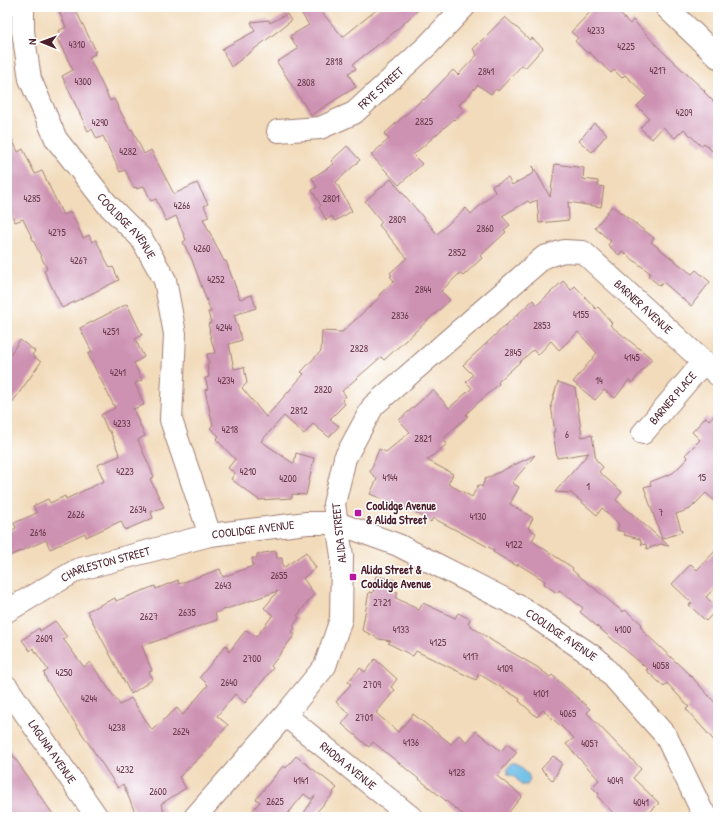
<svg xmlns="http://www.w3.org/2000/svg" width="725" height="824" viewBox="0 0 725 824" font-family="'Patrick Hand',sans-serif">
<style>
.water{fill:#6cbde7;stroke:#5b6e89}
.building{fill:#cd91b2}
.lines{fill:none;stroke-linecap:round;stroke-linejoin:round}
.minor-casing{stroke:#9e7d73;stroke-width:24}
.minor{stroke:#fff;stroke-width:22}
.poi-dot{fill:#b5179e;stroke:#fff;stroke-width:1.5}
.labels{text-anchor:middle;stroke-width:3;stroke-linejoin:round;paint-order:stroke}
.number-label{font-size:10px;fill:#6b3c4d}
.street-label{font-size:12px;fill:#4a1f2b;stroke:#fff}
.poi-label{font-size:12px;font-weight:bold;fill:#4a1f2b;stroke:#fff;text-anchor:start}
</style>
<rect width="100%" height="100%" fill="#fff"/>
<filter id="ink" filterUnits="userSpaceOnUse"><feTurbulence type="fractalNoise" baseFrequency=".025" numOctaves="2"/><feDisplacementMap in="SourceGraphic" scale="8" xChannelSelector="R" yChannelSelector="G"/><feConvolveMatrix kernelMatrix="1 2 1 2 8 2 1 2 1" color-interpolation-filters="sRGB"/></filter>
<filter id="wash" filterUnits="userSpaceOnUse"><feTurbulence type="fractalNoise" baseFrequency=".012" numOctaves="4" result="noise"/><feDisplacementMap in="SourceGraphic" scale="16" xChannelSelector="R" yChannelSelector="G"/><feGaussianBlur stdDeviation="0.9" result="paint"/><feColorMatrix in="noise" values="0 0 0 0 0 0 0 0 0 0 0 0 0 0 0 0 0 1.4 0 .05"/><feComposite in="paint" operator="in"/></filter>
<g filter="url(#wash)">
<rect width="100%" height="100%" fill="#f2dbbb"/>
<!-- water -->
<path class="water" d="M512,763C521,765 528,771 530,780L527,785H521L515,777L508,774L507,769Z"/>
<g id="blocks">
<!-- building -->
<path class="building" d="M57,7H74L96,51L94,52L95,54L89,57L110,101L114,99L130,130L132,129L144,154L151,150L174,194L197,183L208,204L204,206L209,217L203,219L224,261H226L240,299L252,295L256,308L234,315L242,340L229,344L234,369L244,367L247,383L242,388L266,417L304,374L301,372L321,351L322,331L342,332L380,297L379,295L394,281L390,276L392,275L390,273L407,258L379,225L382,222L365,201L391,179L437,234L466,208L471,214L495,192L492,186L508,178L512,185L534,173L533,166L550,197L555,164L584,168L583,179L598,181V186L604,187L601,207L568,202L569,220L539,223L537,200L530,203L528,201L502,216L510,225L504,230L506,232L480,256L482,258L463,276L460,273L441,291L450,300L384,360L381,357L342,391L346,396L342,400L345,404L330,419L339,426L329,437L313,424L304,434L284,416L261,441L294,464L296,453L314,458L306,495L292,494V498L259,500L231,479L235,473L228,468L235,459L216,439L219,436L210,428L213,425L205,390L208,389L205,378L209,377L207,364H209L207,354L215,353L209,331H210L208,324L211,323L208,312H211L192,260L183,242L186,240L176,216L166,221L156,199L151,201L144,186L137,189L136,187L134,188L125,170L120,172L103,136L97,139L92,129L88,131L62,76L73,70L57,38L61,36L58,31L66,27Z
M307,7H317L343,37L380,7H421L392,34L353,64L356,69L348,73L356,87L311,115L277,62L298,49L290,36L309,25L300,11Z
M595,7H613L630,24L633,20L660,49L705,91L704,92L718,106V157L704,143L701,146L684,129L675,138L663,127L652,139L640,128L649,118L637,106L647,96L625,75L622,78L614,70L611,73L589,52L587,53L575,41L578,38L571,32Z
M287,14L291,21L231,67L222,49L255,31L251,22L269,20L270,23Z
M505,17L530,40L532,38L543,48L525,68L522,65L498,91L496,89L491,94L478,85L459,105L464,110L455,120L454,119L413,155L422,164L399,185L371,155L389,139L384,134L423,99L424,100L453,70L458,75L477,55L473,49Z
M594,123L607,134L592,152L579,141Z
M7,128L18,152L23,149L35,174L42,171L63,215L71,212L83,238L89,235L92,242L96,240L110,268L113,267L119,280L62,308L44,271L47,269L23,219L15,222L7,205Z
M347,146L360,160L336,182L352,211L335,221L332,216L326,220L319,207L321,206L312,190L317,187L312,178L334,164L331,161Z
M612,206L654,238L651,242L689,272L692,274L696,270L710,282L691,306L663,282L660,286L648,276L650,273L622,251L619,255L608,245L611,241L595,228Z
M563,281L571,290L575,286L596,309L598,307L612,323L610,325L652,359L632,383L629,380L615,398L604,390L595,400L573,382L597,353L578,332L559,350L551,341L538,355L533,350L498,382L499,384L471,409L466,415L468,416L443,439L447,444L427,460L453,474L448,484L472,497L478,485L482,487L485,479L535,455L512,483L519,487L510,504L533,518L528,528L536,533L532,541L573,568L572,570L623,612L625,610L642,624L640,626L645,633L691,676L718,706V745L686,709L689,707L667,683L664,687L646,670L648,669L580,612L583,608L559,590L557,593L544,584L545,581L518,564L517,566L493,552L494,550L433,518L431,522L413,511L370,494L377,479L370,472L379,449L386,452L410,432L399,420L433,390L449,408L472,388L466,382L473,375L463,365L533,300L537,305Z
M127,304L142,335L135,339L144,357L134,363L142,380L135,383L144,405L133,409L145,436L138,440L154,477L150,479L164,507L151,512L153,518L125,530L121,521L86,537L85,533L50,549L46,540L7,557V533L16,528L14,523L37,513L33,506L48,499L50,503L65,496L66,499L104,481L97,465L120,456L110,431H108L101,415L115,408L88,354L92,352L80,328Z
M20,340L35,351L32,355L41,362L7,410V359Z
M558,382L575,388L582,437L592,435L596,460L603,467L599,472L622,492L616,500L669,546L661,544L647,549L646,544L642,545L640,539L624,535L625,532L617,530L619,524L602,508L597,515L571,493L555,492L589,453L557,458L553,432H555L551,405Z
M718,412V504L706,493L690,509L676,514L682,532L662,539L644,487L651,485L650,482L673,473L688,458L685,455L700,440L692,432L706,417L709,420Z
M718,548V584L706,597L718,608L706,621L689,605L692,603L672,584L691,564L697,570Z
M276,551L277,558H282L283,568L306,552L316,568L303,578L314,594L297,616L299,618L293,626L295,628L292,632L295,634L271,666L273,668L245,703L235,694L217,716L228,725L204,753L179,777L186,788L161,804L164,811L150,817H137L123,784L118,788L46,679L44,673L48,670L33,648L30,651L22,640L39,628L40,631L55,621L67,637L63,639L84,667L90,662L120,705L131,698L152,730L177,708L183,715L208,685L200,677L226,645L229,652L246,630L256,637L273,615L264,608L278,591L215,613L217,620L142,646L152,671L149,672L153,679L131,694L87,611L115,598L116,601L155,586L156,589L178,580L179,584L220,569L223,577L253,566L252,558H257V554Z
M376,576L395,580L392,591L398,592L396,598L419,610L423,603L455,618L458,613L470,619L468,624L494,642L537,667L550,677L552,675L590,709L587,713L641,769L633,778L659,803L645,817H617L597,796L599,794L592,787L599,780L566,744L574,738L543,710L537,717L519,701L520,699L479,674L476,680L416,651L413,656L388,643L391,641L379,639L362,630L369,592L373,593Z
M375,659L397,679L391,687L395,690L376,713L398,732L413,714L451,744L459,735L467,742L476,731L501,751L507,744L517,752L497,776L522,796L505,817H466L373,742L369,747L342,724L350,714L336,702L351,684L348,682L360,668L365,672Z
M7,746L40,796L55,817H7Z
M296,756L337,788L333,792L334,793L312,817L304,813L315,796H314L311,799L304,794L285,817H259L252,811L260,802L256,799L283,766L286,768Z
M553,756L562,763L553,781L541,769Z"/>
</g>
</g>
<g filter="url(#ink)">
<use href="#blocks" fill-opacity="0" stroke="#9e7d73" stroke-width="1"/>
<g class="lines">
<!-- minor casing -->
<g class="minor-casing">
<g id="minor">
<path id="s1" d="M23,7V31L30,79L56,139L107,204L141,238L165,280L175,334L171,420L210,535"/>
<path d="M666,7L718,57"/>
<path id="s2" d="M278,131L320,128L354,113L428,45L464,7"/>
<path id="s3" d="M643,433L703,363"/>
<path id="s4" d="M7,611L77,570L210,535L307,523H337L398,545L522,608L597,659L666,736L702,811L708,817"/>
<path id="s5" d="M7,687L97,817"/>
<path id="s6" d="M285,715L411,817"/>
<path id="s7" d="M195,817L285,715L325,666L341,619L342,556L334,504L345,458L373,406L544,257L564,251L583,252L718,375"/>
</g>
</g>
<!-- minor -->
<use href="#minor" class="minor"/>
</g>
</g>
<!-- markers -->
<g class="poi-dot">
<rect x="354" y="509" width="8" height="8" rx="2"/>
<rect x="349" y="573" width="8" height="8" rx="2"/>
</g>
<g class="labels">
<!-- number labels -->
<g class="number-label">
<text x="596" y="34">4233</text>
<text x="77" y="48">4310</text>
<text x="626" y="50">4225</text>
<text x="334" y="65">2818</text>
<text x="658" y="74">4217</text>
<text x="486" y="75">2841</text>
<text x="83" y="85">4300</text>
<text x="306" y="86">2808</text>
<text x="684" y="116">4209</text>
<text x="424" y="125">2825</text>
<text x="100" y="126">4290</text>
<text x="128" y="155">4282</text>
<text x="32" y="202">4285</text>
<text x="331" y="202">2801</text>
<text x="182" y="209">4266</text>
<text x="397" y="223">2809</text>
<text x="485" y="232">2860</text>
<text x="57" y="236">4275</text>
<text x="202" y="252">4260</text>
<text x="457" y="256">2852</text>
<text x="79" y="264">4267</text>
<text x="216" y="283">4252</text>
<text x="423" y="293">2844</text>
<text x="581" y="318">4155</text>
<text x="400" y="319">2836</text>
<text x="542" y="329">2853</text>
<text x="224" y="331">4244</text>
<text x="111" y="335">4251</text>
<text x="359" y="352">2828</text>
<text x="513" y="356">2845</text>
<text x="632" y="361">4145</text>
<text x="118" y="376">4241</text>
<text x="226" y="384">4234</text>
<text x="599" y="384">14</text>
<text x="323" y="393">2820</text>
<text x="299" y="414">2812</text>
<text x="122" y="427">4233</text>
<text x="230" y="433">4218</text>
<text x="567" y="438">6</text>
<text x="423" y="442">2821</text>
<text x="125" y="475">4223</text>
<text x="248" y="475">4210</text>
<text x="390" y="481">4144</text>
<text x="702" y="481">15</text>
<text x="288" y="482">4200</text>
<text x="588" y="490">1</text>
<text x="138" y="513">2634</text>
<text x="661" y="516">7</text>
<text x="76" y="518">2626</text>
<text x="478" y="520">4130</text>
<text x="38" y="536">2616</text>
<text x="514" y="548">4122</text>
<text x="279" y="579">2655</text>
<text x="223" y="589">2643</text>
<text x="382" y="606">2721</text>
<text x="187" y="616">2635</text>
<text x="149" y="620">2627</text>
<text x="401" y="633">4133</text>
<text x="623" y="633">4100</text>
<text x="44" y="642">2609</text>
<text x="438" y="646">4125</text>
<text x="471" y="660">4117</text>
<text x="252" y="662">2700</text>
<text x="661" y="669">4058</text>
<text x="505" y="672">4109</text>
<text x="64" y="676">4250</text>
<text x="229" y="686">2640</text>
<text x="372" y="688">2709</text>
<text x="541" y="697">4101</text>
<text x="89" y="702">4244</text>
<text x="568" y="717">4065</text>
<text x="364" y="721">2701</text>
<text x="117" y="731">4238</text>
<text x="181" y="735">2624</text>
<text x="411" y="746">4136</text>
<text x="590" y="747">4057</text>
<text x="125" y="773">4232</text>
<text x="457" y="776">4128</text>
<text x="301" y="784">4141</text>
<text x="615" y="784">4049</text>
<text x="158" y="795">2600</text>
<text x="275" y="805">2625</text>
<text x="641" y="806">4041</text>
</g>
<!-- street labels -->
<g class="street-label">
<text dy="4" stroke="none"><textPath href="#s2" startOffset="116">FRYE STREET</textPath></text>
<text dy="4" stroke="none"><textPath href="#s1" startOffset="250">COOLIDGE AVENUE</textPath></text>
<text dy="4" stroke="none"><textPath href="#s7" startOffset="819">BARNER AVENUE</textPath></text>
<text dy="4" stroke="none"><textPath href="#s3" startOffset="46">BARNER PLACE</textPath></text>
<text dy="4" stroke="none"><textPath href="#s4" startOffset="262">COOLIDGE AVENUE</textPath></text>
<text transform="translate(339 533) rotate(-96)" y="4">ALIDA STREET</text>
<text dy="4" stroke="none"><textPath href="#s4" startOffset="110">CHARLESTON STREET</textPath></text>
<text dy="4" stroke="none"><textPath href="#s4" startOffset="598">COOLIDGE AVENUE</textPath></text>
<text dy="4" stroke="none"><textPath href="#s5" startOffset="79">LAGUNA AVENUE</textPath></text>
<text dy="4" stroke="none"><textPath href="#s6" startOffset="81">RHODA AVENUE</textPath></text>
</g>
<!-- poi labels -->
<g class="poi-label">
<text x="366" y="510">Coolidge Avenue<tspan x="366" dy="14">&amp; Alida Street</tspan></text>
<text x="361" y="574">Alida Street &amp;<tspan x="361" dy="14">Coolidge Avenue</tspan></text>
</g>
</g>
<!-- margin -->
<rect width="725" height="824" fill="none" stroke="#fff" stroke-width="24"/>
<!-- north arrow -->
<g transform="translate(42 42) rotate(271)" stroke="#ffffff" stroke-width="3" paint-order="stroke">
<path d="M0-3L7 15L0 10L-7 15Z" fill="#4a1f2b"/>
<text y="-6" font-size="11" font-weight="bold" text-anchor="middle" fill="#4a1f2b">N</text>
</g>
</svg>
